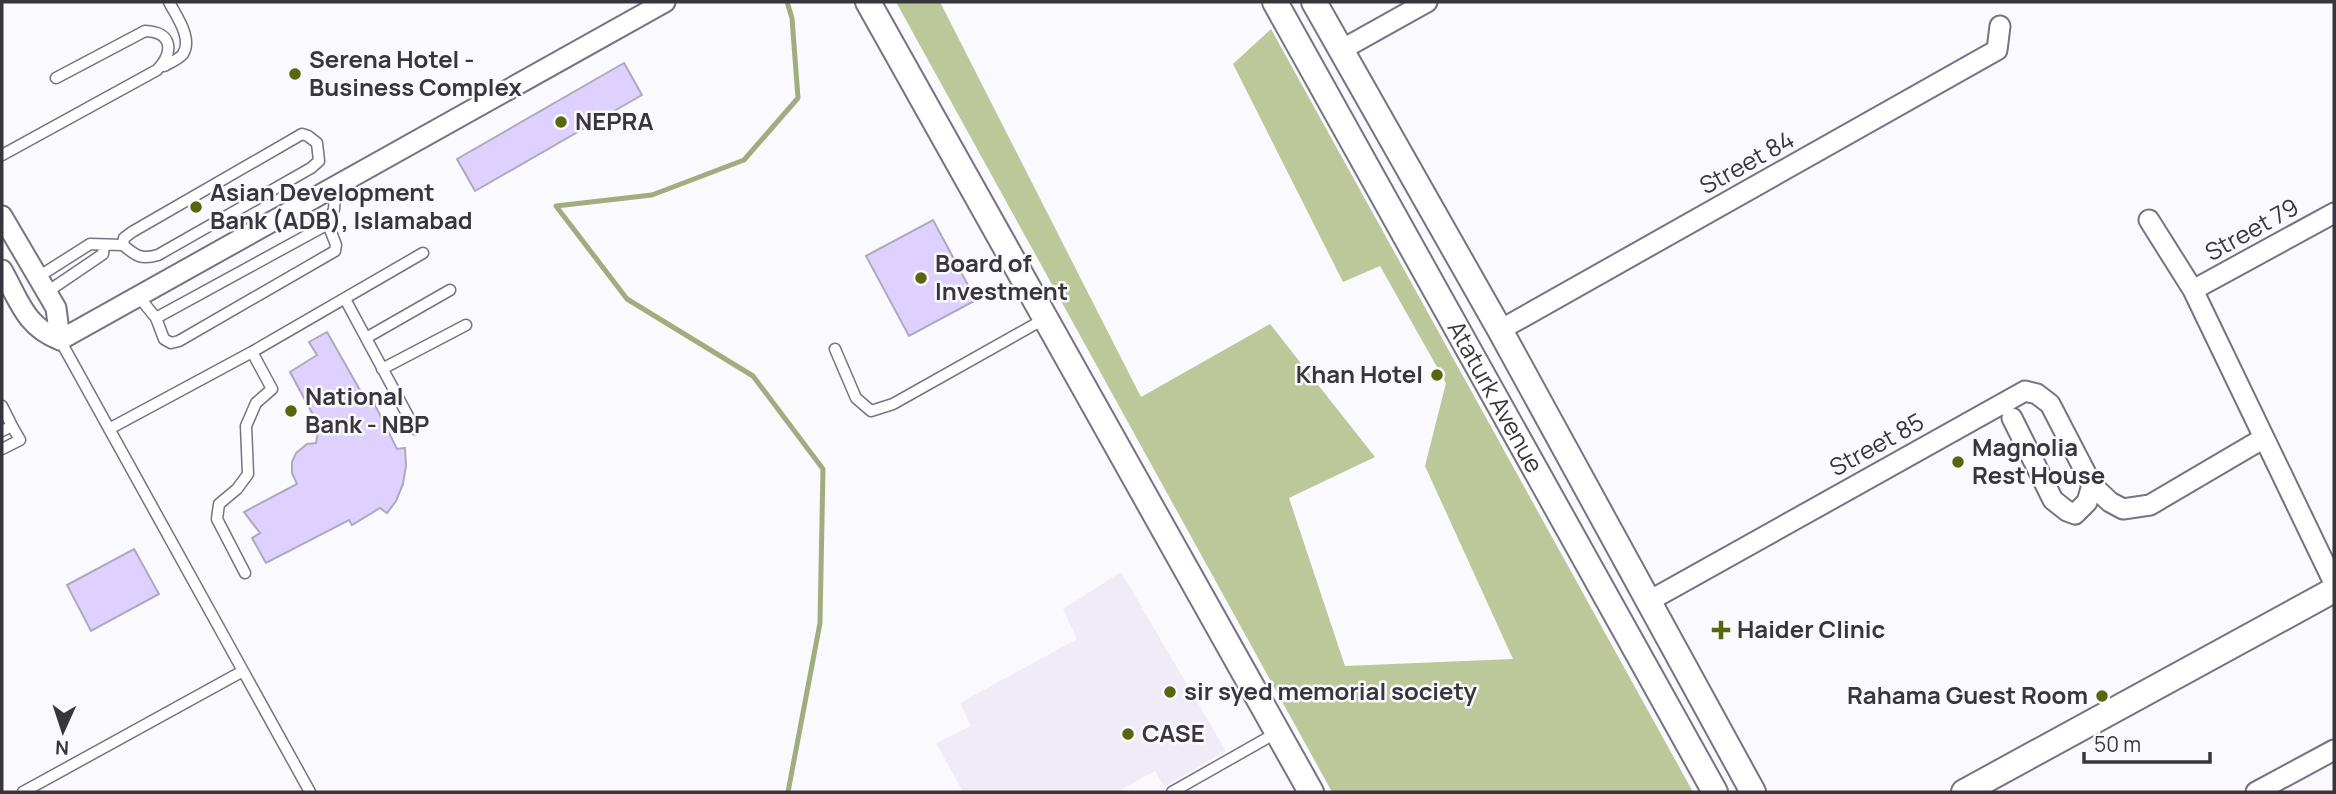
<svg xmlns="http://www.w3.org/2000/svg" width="2336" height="794" viewBox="0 0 2336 794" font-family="Manrope,sans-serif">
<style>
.built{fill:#efecf7}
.forest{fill:#bdc89a}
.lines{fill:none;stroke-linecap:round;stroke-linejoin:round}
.stream{stroke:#a2ad7f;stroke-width:5}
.building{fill:#ded1ff;stroke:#afa9bd;stroke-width:2}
.service-casing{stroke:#777284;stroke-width:13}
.minor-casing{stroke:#777284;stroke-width:23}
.tertiary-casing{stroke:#777284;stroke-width:28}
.service{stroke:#fff;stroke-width:10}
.minor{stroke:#fff;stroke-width:19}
.tertiary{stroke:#fff;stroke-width:24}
.poi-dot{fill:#58660d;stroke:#faf9fd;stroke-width:2.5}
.labels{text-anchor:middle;stroke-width:5;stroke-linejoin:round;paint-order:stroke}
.poi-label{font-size:24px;font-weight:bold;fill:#38353d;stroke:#faf9fd;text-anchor:start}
.street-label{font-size:24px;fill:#38353d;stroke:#faf9fd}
</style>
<rect width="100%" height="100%" fill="#faf9fd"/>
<!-- built -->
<path class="built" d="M1121,572L1226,751L1164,787L1155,771L1117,792H963L936,743L971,726L960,703L1077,639L1063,609Z"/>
<!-- forest -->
<path class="forest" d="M896,2H940L1141,397L1270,324L1375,457L1289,498L1345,666L1513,659L1425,466L1446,383L1380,266L1343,282L1233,64L1271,29L1693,792H1332Z"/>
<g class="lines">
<!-- stream -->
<path class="stream" d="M787,2L792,18L798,98L744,160L652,195L556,206L627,299L753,376L823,469L820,623L788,792"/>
</g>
<!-- building -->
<path class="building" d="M624,63L642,95L475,191L457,159Z
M933,220L976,300L909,336L866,256Z
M327,332L369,406L374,403L397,449L405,448L406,466L403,484L396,501L387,513L380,508L352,525L349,520L266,563L252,538L260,533L244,512L297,484L292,473V462L296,453L307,444L316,443L319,426L290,372L317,355L309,342Z
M134,549L159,594L91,631L67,585Z"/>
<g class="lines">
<!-- service casing -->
<g class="service-casing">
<path id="service" d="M164,66C170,63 179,59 183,54C193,38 176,16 169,2
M302,134L308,136L317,143L319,161L311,168L158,255C141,260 136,256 123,245L124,238L132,232Z
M2,155L157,70C174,52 173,32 145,31L56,78
M38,277L90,244L123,245
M47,292L103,254L104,245
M139,297L156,318L164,339L171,343L179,341L335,251L336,245L328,224L334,209L336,186
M345,299L415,429
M156,318L328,224
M366,338L450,290
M60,340L310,792
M835,349L856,398L871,411L893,404L1046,318
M382,369L466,325
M2,406L12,426L2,431
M109,429L252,352L423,253
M2,449L20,440L12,426
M245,573L217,519L219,504L237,489L248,474L246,426L256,403L272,389L252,352
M23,792L243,671
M1172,792L1276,733"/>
</g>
<!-- minor casing -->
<g class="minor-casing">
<path id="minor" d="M1341,50L1427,2
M2,216L56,308L60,340
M2149,220L2193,290L2334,583
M2,270C20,302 25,326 60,340
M2193,290L2334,213
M1500,330L1997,50L2000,26
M60,340L665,2
M2012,418L2053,500L2067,511L2075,514L2087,502L2092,485
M1649,601L2025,391L2037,394L2050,404L2092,485L2110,502L2123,509L2150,505L2264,438
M2256,792L2334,750"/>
</g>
<!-- tertiary casing -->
<g class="tertiary-casing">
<g id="tertiary">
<path d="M868,2L1311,792"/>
<path id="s1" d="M1275,2L1715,792"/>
<path d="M1314,2L1500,330L1753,792"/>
<path d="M1964,792L2334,590"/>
</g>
</g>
<!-- service -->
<use href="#service" class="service"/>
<!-- minor -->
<use href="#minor" class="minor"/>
<!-- tertiary -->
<use href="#tertiary" class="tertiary"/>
</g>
<!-- markers -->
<g class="poi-dot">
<circle cx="295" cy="74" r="7"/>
<circle cx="561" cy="122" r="7"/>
<circle cx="196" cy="207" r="7"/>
<circle cx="921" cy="278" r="7"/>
<circle cx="1437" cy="375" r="7"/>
<circle cx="291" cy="411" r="7"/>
<circle cx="1958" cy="462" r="7"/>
<path d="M1717.5 619.5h7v7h7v7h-7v7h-7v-7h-7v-7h7z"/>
<circle cx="1170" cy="692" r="7"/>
<circle cx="2102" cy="696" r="7"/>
<circle cx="1128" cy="734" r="7"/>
</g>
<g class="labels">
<!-- poi labels -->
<g class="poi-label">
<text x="309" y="68">Serena Hotel -<tspan x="309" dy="28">Business Complex</tspan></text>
<text x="575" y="130">NEPRA</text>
<text x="210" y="201">Asian Development<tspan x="210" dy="28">Bank (ADB), Islamabad</tspan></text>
<text x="935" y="272">Board of<tspan x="935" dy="28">Investment</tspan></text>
<text x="1423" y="383" text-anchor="end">Khan Hotel</text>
<text x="305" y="405">National<tspan x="305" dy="28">Bank - NBP</tspan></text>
<text x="1972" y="456">Magnolia<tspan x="1972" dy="28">Rest House</tspan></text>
<text x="1737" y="638">Haider Clinic</text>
<text x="1184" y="700">sir syed memorial society</text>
<text x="2088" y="704" text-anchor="end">Rahama Guest Room</text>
<text x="1142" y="742">CASE</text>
</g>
<!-- street labels -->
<g class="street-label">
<text transform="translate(1747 163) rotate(-29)" y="8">Street 84</text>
<text transform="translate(2252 230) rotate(-29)" y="8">Street 79</text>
<text dy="8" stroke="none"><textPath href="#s1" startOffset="452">Ataturk Avenue</textPath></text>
<text transform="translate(1877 445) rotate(-29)" y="8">Street 85</text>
</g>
</g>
<!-- border -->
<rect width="2336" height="794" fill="none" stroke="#38353d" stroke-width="7"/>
<!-- north arrow -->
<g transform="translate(63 731) rotate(183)" stroke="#faf9fd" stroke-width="5" paint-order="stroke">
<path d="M0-5L12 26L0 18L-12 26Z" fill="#38353d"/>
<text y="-10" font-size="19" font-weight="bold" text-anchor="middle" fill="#38353d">N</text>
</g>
<!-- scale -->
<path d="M2084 752v10h126v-10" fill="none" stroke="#38353d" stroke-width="3.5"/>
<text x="2094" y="752" font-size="21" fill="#38353d" stroke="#faf9fd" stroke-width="5" paint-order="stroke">50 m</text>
</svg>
